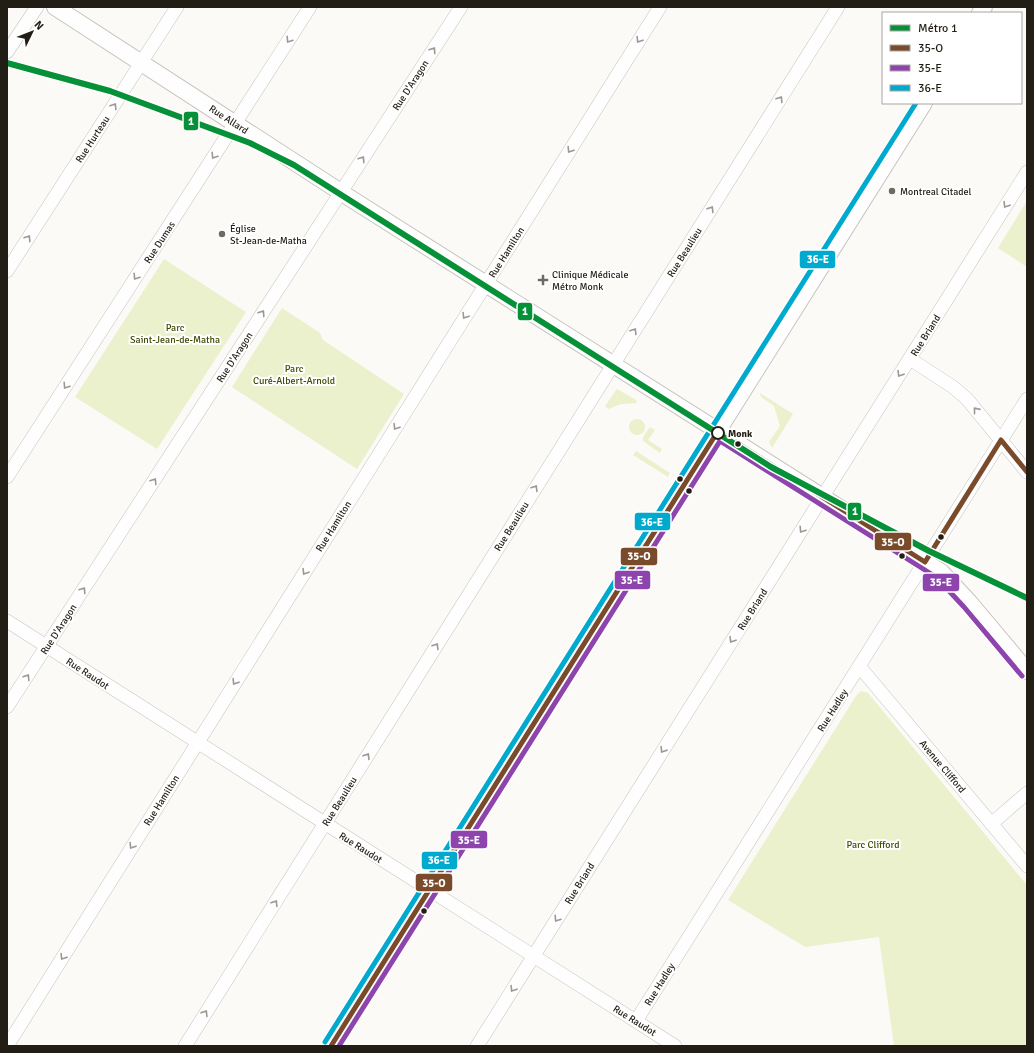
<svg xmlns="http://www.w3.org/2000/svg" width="1034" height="1053" viewBox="0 0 1034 1053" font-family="Signika,sans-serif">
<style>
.green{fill:#eaf1cc}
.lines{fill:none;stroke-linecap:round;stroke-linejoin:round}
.minor-casing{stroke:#c7c3be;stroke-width:14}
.tertiary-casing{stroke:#c7c3be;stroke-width:18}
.minor{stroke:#fffefe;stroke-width:13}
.tertiary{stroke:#fffefe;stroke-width:16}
.bus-1-casing{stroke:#fff;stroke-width:8}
.bus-2-casing{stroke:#fff;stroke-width:8}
.bus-3-casing{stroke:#fff;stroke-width:8}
.bus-1{stroke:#7a4b2a;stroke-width:5}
.bus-2{stroke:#8e44ad;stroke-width:5}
.bus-3{stroke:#00a9ce;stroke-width:5}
.metro-1-casing{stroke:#fff;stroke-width:9}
.metro-1{stroke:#069037;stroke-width:6}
.oneway{stroke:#9c9995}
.poi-dot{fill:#6f6b64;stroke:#fff;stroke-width:1.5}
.stop-dot{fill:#fff;stroke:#231e15;stroke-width:2}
.bus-dot{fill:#231e15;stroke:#fff;stroke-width:1.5}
.labels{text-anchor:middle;stroke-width:4;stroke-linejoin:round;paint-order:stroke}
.street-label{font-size:10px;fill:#231e15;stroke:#fff}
.poi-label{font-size:10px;fill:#231e15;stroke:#fff;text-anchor:start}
.park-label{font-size:10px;fill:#414a05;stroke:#fff}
.stop-label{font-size:10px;font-weight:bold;fill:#231e15;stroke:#fff;text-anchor:start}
.line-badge{stroke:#fff;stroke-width:1.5}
.badge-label{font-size:11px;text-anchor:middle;font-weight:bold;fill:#fff}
</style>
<rect width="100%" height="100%" fill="#fcfaf7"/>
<!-- green -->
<path class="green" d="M1027,201V267L998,248Z
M164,259L246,312L157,449L75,397Z
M282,308L320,333L323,340L404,394L357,469L232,387Z
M617,389L636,400L637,403L621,404L608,409L605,406Z
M760,393L793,414L772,448L769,442L780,426L774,406L761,397Z
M629 427a8 8 0 1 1 16 0a8 8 0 1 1-16 0Z
M650,427L655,430L648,440L662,449L660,453L643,441V437Z
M636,451L670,473L668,477L633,455Z
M861,691L868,693L1027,885V1046H894L879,937L805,947L728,900L856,696Z"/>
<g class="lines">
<!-- minor casing -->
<g class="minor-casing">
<path id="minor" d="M7,52L37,7
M7,271L177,7
M910,359L953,387L967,399L1027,472
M7,477L310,7
M7,621L675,1046
M859,666L1027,866
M7,707L461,7
M991,824L1027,793
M636,1021L1027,399
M7,1046L660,7
M185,1046L838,7
M477,1046L1027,172"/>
</g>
<!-- tertiary casing -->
<g class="tertiary-casing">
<path id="tertiary" d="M55,7L353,200L941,572L969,602L1027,671
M980,13L984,7
M331,1046L924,103"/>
</g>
<!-- minor -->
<use href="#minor" class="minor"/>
<!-- tertiary -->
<use href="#tertiary" class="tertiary"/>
<!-- bus-1 casing -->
<g class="bus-1-casing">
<path id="bus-1" d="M331,1046L718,431L925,562L1001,440L1027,472"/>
</g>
<!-- bus-2 casing -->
<g class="bus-2-casing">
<path id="bus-2" d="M339,1046L720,441L936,577L964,607L1022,676"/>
</g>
<!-- bus-3 casing -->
<g class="bus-3-casing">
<path id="bus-3" d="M325,1042L916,103"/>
</g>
<!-- bus-1 -->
<use href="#bus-1" class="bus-1"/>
<!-- bus-2 -->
<use href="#bus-2" class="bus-2"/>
<!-- bus-3 -->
<use href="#bus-3" class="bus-3"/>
<!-- metro-1 casing -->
<g class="metro-1-casing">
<path id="metro-1" d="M7,63L110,91L250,143L294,165L771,467L929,551L1027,598"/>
</g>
<!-- metro-1 -->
<use href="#metro-1" class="metro-1"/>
</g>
<!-- one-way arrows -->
<defs><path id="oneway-chevron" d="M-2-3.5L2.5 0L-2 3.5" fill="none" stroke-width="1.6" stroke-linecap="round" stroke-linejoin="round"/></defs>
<g class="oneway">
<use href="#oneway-chevron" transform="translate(289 40) rotate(123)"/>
<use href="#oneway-chevron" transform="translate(639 40) rotate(122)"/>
<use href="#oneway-chevron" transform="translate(433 50) rotate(-57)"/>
<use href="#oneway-chevron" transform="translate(780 99) rotate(-58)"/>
<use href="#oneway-chevron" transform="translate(114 106) rotate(-57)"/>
<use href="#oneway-chevron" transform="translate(570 150) rotate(122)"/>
<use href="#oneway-chevron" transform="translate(214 156) rotate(123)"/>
<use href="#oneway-chevron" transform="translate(362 159) rotate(-57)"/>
<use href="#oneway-chevron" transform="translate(1006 205) rotate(122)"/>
<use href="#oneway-chevron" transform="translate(711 209) rotate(-58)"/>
<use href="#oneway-chevron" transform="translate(28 238) rotate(-57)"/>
<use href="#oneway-chevron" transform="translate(136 277) rotate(123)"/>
<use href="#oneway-chevron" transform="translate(262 313) rotate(-57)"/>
<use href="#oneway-chevron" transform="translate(465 316) rotate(122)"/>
<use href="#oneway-chevron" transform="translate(634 331) rotate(-58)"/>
<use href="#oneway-chevron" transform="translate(900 374) rotate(122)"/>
<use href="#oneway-chevron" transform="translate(66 386) rotate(123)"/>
<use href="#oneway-chevron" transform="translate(976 410) rotate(-129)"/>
<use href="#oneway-chevron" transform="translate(396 427) rotate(122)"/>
<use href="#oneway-chevron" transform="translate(154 481) rotate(-57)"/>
<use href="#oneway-chevron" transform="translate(535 488) rotate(-58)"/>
<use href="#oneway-chevron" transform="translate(802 530) rotate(123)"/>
<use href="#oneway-chevron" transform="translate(305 572) rotate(122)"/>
<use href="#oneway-chevron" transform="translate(83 590) rotate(-57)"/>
<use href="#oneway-chevron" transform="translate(732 640) rotate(122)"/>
<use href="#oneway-chevron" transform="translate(436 646) rotate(-58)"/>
<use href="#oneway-chevron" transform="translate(27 677) rotate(-57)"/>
<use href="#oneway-chevron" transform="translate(235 682) rotate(122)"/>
<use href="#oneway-chevron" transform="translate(663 750) rotate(122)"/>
<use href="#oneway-chevron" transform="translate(367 756) rotate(-58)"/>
<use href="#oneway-chevron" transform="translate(132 846) rotate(122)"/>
<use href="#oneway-chevron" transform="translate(275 903) rotate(-58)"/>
<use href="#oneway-chevron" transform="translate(557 919) rotate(123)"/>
<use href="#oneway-chevron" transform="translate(63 957) rotate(122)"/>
<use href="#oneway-chevron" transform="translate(513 989) rotate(122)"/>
<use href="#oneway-chevron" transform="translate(205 1013) rotate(-58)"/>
</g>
<!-- markers -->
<g class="poi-dot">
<circle cx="892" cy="191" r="4"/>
<circle cx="222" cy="234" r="4"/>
<path d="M541 274h4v4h4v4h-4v4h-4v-4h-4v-4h4z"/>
</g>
<circle class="stop-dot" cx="718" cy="433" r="6"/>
<g class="bus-dot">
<circle cx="738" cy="444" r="3.5"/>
<circle cx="680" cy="479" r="3.5"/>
<circle cx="689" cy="491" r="3.5"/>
<circle cx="941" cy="537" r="3.5"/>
<circle cx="902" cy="556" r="3.5"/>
<circle cx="424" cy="911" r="3.5"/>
</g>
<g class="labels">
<!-- street labels -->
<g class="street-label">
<text transform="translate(410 85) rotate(-57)" y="4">Rue D'Aragon</text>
<text transform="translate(229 119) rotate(33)" y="4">Rue Allard</text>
<text transform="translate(92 139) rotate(-57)" y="4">Rue Hurteau</text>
<text transform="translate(159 242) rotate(-57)" y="4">Rue Dumas</text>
<text transform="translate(506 252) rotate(-58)" y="4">Rue Hamilton</text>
<text transform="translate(684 252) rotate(-58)" y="4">Rue Beaulieu</text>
<text transform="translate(925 335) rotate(-58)" y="4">Rue Briand</text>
<text transform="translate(234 357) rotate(-57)" y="4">Rue D'Aragon</text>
<text transform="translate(333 526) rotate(-58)" y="4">Rue Hamilton</text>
<text transform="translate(511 526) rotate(-58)" y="4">Rue Beaulieu</text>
<text transform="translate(752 609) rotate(-58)" y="4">Rue Briand</text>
<text transform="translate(58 629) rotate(-57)" y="4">Rue D'Aragon</text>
<text transform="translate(88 673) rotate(33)" y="4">Rue Raudot</text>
<text transform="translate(832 710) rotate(-58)" y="4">Rue Hadley</text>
<text transform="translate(943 766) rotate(50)" y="4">Avenue Clifford</text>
<text transform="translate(161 800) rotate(-58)" y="4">Rue Hamilton</text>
<text transform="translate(339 801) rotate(-58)" y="4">Rue Beaulieu</text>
<text transform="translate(361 847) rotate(32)" y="4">Rue Raudot</text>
<text transform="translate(579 883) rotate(-58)" y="4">Rue Briand</text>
<text transform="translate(659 984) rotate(-58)" y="4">Rue Hadley</text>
<text transform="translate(635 1020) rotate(32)" y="4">Rue Raudot</text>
</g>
<!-- poi labels -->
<g class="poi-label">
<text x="900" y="195">Montreal Citadel</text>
<text x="230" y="232">Église<tspan x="230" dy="12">St-Jean-de-Matha</tspan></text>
<text x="552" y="278">Clinique Médicale<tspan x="552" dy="12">Métro Monk</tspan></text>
</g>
<!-- park labels -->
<g class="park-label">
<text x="175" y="331">Parc<tspan x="175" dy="12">Saint-Jean-de-Matha</tspan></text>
<text x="294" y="372">Parc<tspan x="294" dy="12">Curé-Albert-Arnold</tspan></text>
<text x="873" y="848">Parc Clifford</text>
</g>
<!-- stop labels -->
<g class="stop-label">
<text x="728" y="437">Monk</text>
</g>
</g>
<g class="line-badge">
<rect x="183" y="111" width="16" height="20" rx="4" fill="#069037"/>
<rect x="799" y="250" width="37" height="19" rx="4" fill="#00a9ce"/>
<rect x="517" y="302" width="16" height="19" rx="4" fill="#069037"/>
<rect x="847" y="502" width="15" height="19" rx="4" fill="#069037"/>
<rect x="634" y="512" width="37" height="19" rx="4" fill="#00a9ce"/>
<rect x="874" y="532" width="38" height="19" rx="4" fill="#7a4b2a"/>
<rect x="620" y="547" width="38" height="19" rx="4" fill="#7a4b2a"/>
<rect x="614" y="570" width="37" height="20" rx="4" fill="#8e44ad"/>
<rect x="922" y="573" width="38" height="19" rx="4" fill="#8e44ad"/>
<rect x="450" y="830" width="38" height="19" rx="4" fill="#8e44ad"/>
<rect x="421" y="851" width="37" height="19" rx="4" fill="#00a9ce"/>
<rect x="415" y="873" width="38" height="19" rx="4" fill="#7a4b2a"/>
</g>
<g class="badge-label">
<text x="191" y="125">1</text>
<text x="818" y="263">36-E</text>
<text x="525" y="315">1</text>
<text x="855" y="515">1</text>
<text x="652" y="526">36-E</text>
<text x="893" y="546">35-O</text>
<text x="639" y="560">35-O</text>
<text x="632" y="584">35-E</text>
<text x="941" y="586">35-E</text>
<text x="469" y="844">35-E</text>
<text x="439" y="864">36-E</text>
<text x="434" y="887">35-O</text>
</g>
<!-- border -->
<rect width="1034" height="1053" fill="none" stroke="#231e15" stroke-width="16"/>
<!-- legend -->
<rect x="882" y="12" width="140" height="92" fill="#ffffff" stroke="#a7a5a1"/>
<rect x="890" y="25" width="20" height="6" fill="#069037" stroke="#a7a5a1"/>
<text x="918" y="32" font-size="12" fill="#231e15">Métro 1</text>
<rect x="890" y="45" width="20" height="6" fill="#7a4b2a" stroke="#a7a5a1"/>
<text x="918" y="52" font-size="12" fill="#231e15">35-O</text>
<rect x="890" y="65" width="20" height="6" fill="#8e44ad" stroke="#a7a5a1"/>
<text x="918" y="72" font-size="12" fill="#231e15">35-E</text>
<rect x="890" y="85" width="20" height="6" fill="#00a9ce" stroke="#a7a5a1"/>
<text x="918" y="92" font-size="12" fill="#231e15">36-E</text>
<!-- north arrow -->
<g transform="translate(32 32) rotate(47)" stroke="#ffffff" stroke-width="3" paint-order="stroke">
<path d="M0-3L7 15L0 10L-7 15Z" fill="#231e15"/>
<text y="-6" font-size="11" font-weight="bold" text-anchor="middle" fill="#231e15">N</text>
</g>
</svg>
